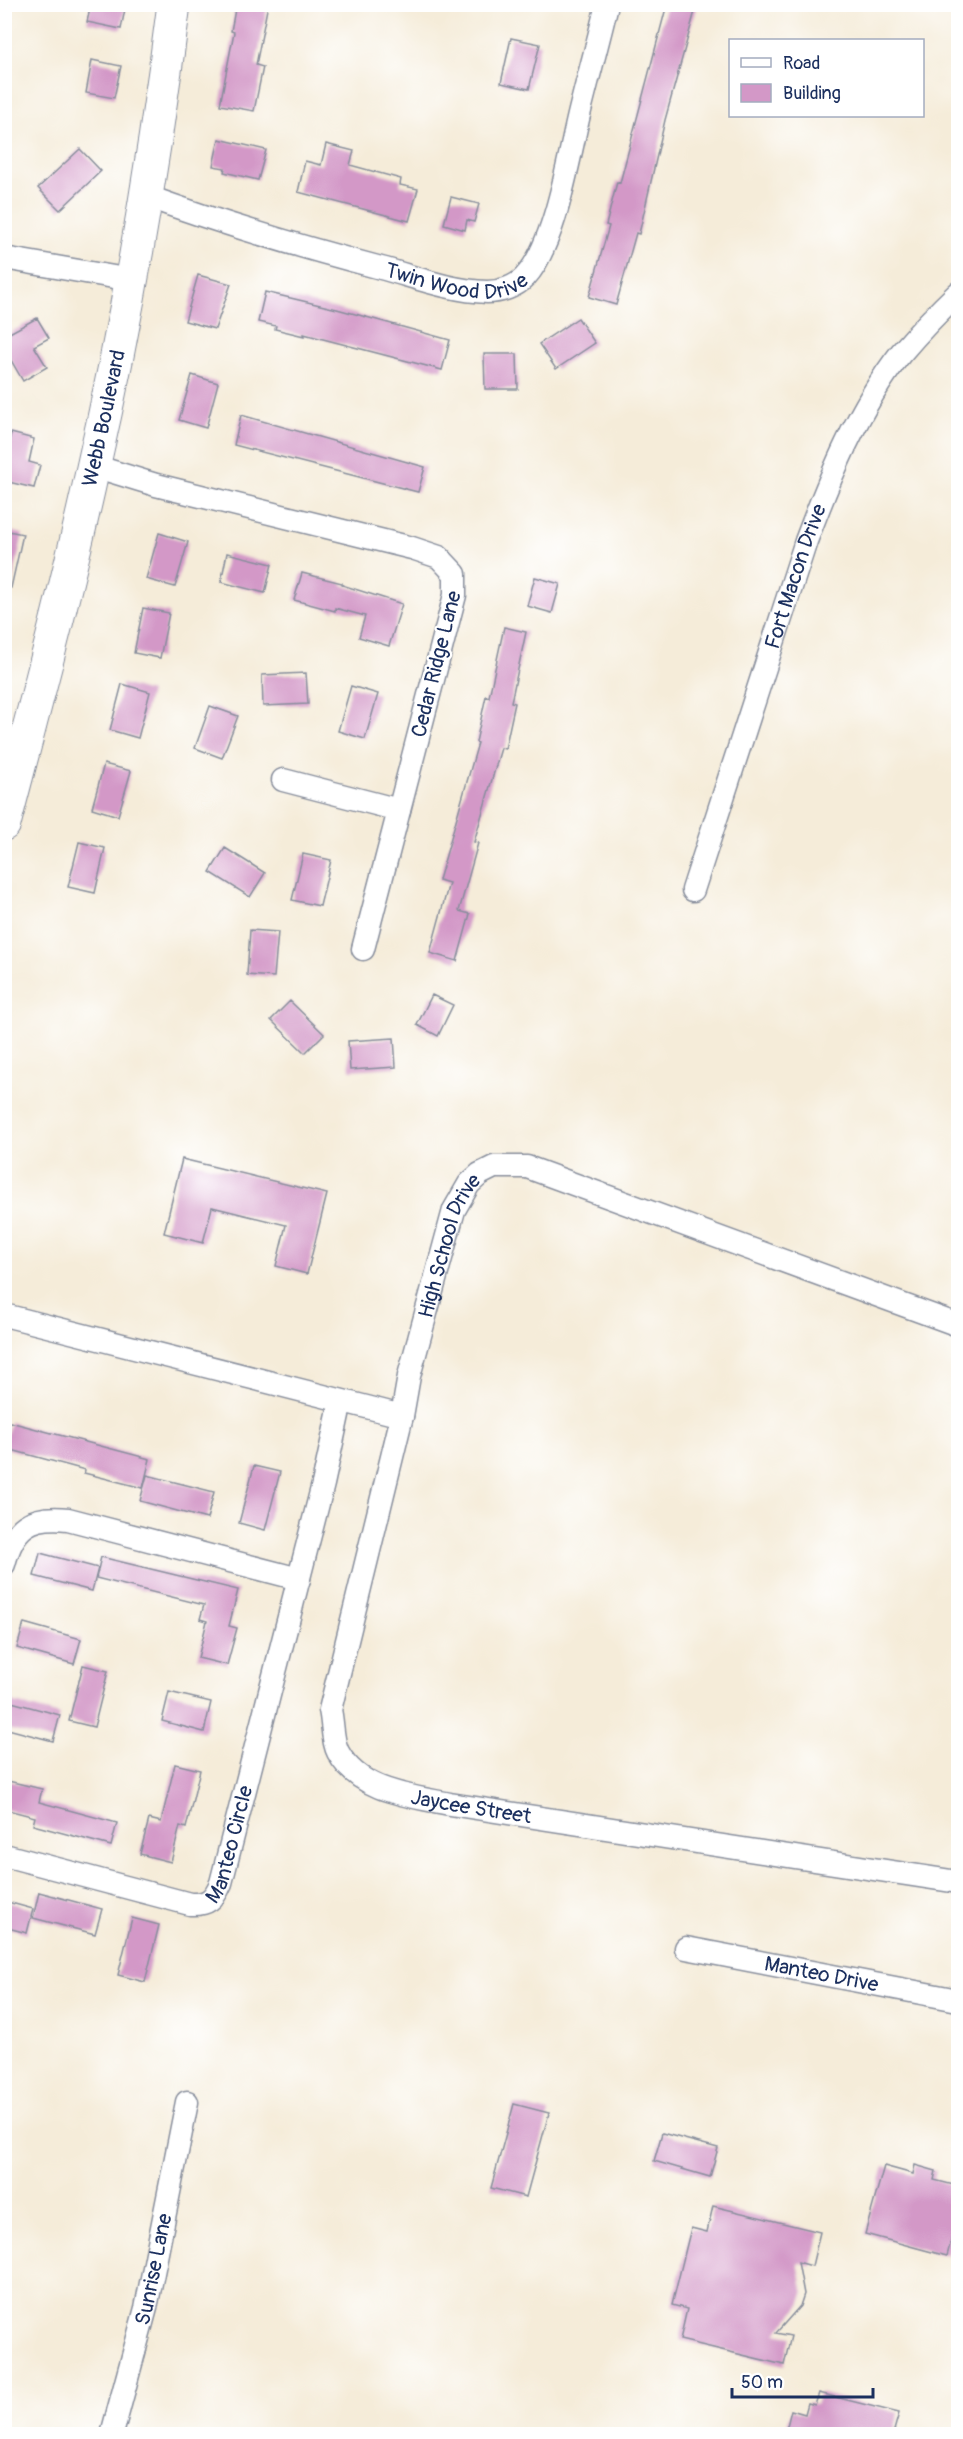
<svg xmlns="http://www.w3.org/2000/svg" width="963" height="2439" viewBox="0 0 963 2439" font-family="Pangolin,sans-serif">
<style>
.building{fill:#d398c7}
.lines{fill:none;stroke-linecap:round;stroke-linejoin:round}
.street-casing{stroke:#888e9c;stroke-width:25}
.secondary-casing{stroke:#888e9c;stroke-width:35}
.street{stroke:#fff;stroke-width:22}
.secondary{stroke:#fff;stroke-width:33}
.labels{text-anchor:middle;stroke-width:4.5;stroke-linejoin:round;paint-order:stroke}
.street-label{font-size:21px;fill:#1b2f5e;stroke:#fff}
</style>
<rect width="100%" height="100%" fill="#fff"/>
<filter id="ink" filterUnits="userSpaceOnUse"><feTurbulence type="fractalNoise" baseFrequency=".0167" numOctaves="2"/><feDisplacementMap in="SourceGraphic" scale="12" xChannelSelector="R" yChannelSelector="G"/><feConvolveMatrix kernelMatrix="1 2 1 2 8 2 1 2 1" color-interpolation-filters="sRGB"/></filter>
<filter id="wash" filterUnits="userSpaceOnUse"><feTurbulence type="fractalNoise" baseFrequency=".008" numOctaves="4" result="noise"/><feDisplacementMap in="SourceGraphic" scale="24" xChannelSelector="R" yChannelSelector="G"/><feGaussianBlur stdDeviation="1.35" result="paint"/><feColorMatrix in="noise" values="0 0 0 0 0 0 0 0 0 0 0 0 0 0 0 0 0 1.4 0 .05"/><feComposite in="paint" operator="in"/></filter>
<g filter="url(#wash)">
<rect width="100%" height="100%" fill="#f5ecd9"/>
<g id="blocks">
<!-- building -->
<path class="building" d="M91,4H126L121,29L87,22Z
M236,4H268L256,65L263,67L254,111L220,105L234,32L231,31Z
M667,4H697L665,120L639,234L636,233L616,305L589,297L609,226L606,225L617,182L620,183Z
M511,38L540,44L529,89L501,83Z
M92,60L121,66L114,98L86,93Z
M219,139L266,150L258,180L224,172L225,168L213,166Z
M326,144L354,151L350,165L401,179L400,185L418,189L409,221L298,192L305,161L321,165Z
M80,149L101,171L60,210L38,188Z
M451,197L479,204L474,222L467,220L465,230L444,224Z
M198,275L231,284L215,329L185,321Z
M265,292L337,309L450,340L442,370L304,334V336L275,329L276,326L258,322Z
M37,318L49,338L34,346L47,367L23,381L4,348V336Z
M578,318L595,343L556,369L539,344Z
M484,354H517L518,389H485Z
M192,375L218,383L206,428L179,420Z
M241,415L425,467L418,492L234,445Z
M11,433L34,439L29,462L40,465L34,488L4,481V461Z
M4,530L23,534L11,588L4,587Z
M159,533L188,542L175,587L146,579Z
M227,553L272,564L265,593L221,582Z
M302,573L342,583V585L402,604L389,646L359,637L365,616L335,608V611L294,600Z
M535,577L560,584L552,613L527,606Z
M143,608L169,613L160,658L134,653Z
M504,627L526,632L511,702L515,703L505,749L501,748L474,842L478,843L459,911L470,914L457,961L430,953L449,883L439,880L478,743L476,742L486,696L489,697Z
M306,673L308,704L263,706L262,675Z
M122,684L150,692L138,738L110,730Z
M351,686L378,694L365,739L338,731Z
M210,706L238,716L222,758L195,748Z
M104,764L131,771L118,816L92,808Z
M79,842L105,848L95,893L68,887Z
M225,848L265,873L250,897L210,872Z
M303,854L331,860L320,906L292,900Z
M250,930L278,932L274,977L247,975Z
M432,995L453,1005L438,1036L417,1025Z
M290,1001L324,1034L305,1053L271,1020Z
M394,1038L396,1067L350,1070L348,1041Z
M182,1159L327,1194L307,1274L276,1266L286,1225L212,1207L203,1243L164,1233Z
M10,1422L150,1459L143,1488L84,1473L85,1470L4,1448Z
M254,1466L280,1472L265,1530L239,1523Z
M147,1475L214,1492L207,1519L140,1501Z
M40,1553L98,1568L92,1591L34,1576Z
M101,1557L238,1590L229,1626L237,1628L227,1665L198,1658L207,1621L200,1619L204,1605L96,1578Z
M24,1623L81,1639L74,1664L17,1648Z
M83,1665L108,1671L94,1727L69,1721Z
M169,1692L211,1702L204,1732L162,1721Z
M4,1700L60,1715L53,1741L4,1728Z
M175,1764L200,1770L186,1828L180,1826L171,1862L140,1854L149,1819L161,1822Z
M4,1780L42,1789L39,1802L117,1823L111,1846L33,1825L35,1817L4,1809Z
M39,1892L102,1909L95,1934L33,1918Z
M4,1901L33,1909L27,1933L4,1927Z
M132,1918L159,1925L145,1982L118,1975Z
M514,2104L549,2113L526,2197L491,2188Z
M662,2133L718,2148L710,2177L654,2161Z
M915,2165L936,2171L934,2180L958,2186V2214L947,2256L865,2234L884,2166L913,2174Z
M713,2206L820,2232L812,2266L798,2262L804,2294L800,2306L776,2333L791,2336L784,2365L680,2340L687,2309L672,2305L691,2228L707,2232Z
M819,2393L899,2413L893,2434H785L791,2410L805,2414L808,2403L815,2405Z"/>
</g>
</g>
<g filter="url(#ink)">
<use href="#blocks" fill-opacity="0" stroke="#888e9c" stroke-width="1.5"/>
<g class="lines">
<!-- street casing -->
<g class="street-casing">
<g id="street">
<path id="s1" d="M146,196C223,224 301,247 381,268C415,277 451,291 487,292C500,292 516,287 525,277C554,247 568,162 578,119C587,81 598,43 607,4"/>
<path d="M4,258L131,280"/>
<path d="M94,466L156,485L412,548L439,557L455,574V595L363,949"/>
<path d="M283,780L399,810"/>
<path id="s2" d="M693,890L806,541C830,477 858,408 901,353C919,332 938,312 958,293"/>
<path id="s3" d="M4,1315L402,1416L409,1376L454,1210L469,1184L480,1174L494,1167H527L958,1325"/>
<path id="s4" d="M402,1416L330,1710C333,1722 332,1741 338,1752C359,1792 411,1796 450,1804L958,1882"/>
<path d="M4,1564C14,1526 30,1515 68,1519L299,1579"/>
<path id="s5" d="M4,1855L190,1904C208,1905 214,1899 221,1883L323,1484L341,1401"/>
<path id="s6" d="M686,1948L958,2000"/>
<path id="s7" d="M112,2434L146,2308L187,2102"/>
</g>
</g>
<!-- secondary casing -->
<g class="secondary-casing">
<g id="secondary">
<path id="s8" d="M4,824C35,705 67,587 93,468C128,315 154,160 174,4"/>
</g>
</g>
<!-- street -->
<use href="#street" class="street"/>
<!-- secondary -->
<use href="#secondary" class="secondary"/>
</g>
</g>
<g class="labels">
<!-- street labels -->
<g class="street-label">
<text dy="7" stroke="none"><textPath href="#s1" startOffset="324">Twin Wood Drive</textPath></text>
<text dy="7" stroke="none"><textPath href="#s8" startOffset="418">Webb Boulevard</textPath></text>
<text dy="7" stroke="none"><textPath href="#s2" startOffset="330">Fort Macon Drive</textPath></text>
<text transform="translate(436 664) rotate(-76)" y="7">Cedar Ridge Lane</text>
<text dy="7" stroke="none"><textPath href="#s3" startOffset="588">High School Drive</textPath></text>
<text dy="7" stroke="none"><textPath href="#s4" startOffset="495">Jaycee Street</textPath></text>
<text dy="7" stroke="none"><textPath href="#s5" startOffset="273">Manteo Circle</textPath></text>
<text dy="7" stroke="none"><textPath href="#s6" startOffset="138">Manteo Drive</textPath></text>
<text dy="7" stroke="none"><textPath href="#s7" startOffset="170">Sunrise Lane</textPath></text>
</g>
</g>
<!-- margin -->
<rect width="963" height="2439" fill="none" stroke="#fff" stroke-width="24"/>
<!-- legend -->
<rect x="729" y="39" width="195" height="78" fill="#ffffff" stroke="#a4acbf" stroke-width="1.5"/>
<rect x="741" y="58" width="30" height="9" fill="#ffffff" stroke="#a4acbf" stroke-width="1.5"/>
<text x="783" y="69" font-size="18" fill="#1b2f5e">Road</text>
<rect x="741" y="84" width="30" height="18" fill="#d398c7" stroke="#a4acbf" stroke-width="1.5"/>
<text x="783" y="99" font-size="18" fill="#1b2f5e">Building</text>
<!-- scale -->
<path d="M732 2388v9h141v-9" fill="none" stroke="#1b2f5e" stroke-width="3"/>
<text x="741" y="2388" font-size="18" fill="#1b2f5e" stroke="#ffffff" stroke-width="4.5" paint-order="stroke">50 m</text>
</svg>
